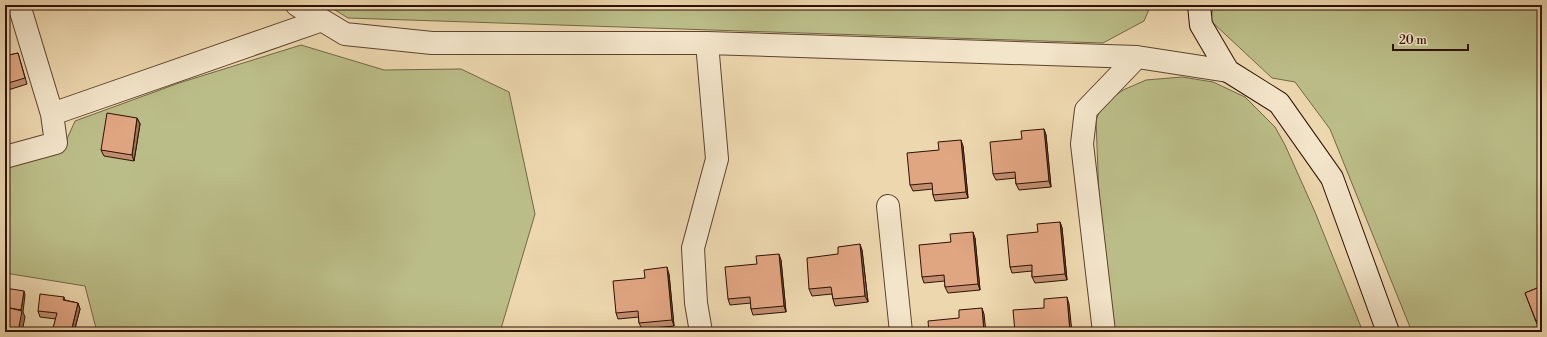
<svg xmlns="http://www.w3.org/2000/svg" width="1547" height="337" viewBox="0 0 1547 337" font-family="'Libre Bodoni',serif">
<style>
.green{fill:#bbbd88;stroke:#746746}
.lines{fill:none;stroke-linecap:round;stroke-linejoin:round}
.minor-casing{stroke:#5e422e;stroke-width:24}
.secondary-casing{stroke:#2e1103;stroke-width:24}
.minor{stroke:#f3e5ca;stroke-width:22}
.secondary{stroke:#f3e5ca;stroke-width:22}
.wall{fill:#c18e6f;stroke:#2e1103}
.shaded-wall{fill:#9d745a;stroke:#2e1103}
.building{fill:#e0a581;stroke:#2e1103}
</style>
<rect width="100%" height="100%" fill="#edd7ae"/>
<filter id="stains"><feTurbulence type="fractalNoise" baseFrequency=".005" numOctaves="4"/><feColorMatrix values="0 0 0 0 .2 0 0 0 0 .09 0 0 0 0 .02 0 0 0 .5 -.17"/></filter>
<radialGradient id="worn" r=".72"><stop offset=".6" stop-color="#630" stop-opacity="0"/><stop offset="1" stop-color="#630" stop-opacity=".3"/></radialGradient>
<!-- green -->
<path class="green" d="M327,5H1151L1144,21L1103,43L348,18Z
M1213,5H1542V332H1412L1330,129L1295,82L1272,78L1211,21Z
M301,45L384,70L461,69L509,92L535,214L500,332H97L85,286L5,273V166L63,148L75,121L179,83Z
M1182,77L1213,82L1245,97L1275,127L1285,145L1315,212L1363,332H1111L1100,224L1096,120L1103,104L1123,90L1146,80Z"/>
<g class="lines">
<!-- minor casing -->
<g class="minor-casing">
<path id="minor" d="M297,5L345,34L432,43H707L1137,57
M52,114L322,20
M5,157L56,143L52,114L19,5
M888,206L901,332
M701,332L696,303L693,248L717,159L707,43
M1104,332L1082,144L1086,110L1137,57L1228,71"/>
</g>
<!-- secondary casing -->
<g class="secondary-casing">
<path id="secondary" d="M1199,5L1201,25L1228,71L1279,103L1332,178L1388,332"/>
</g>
<!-- minor -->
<use href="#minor" class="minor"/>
<!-- secondary -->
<use href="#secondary" class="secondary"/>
</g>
<!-- wall -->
<path class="wall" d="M18,53L27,84L5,91V56Z
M137,118L140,124L134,161L104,156L101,150Z
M1044,129L1046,135L1051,187L1019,190L1016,184V178L996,180L993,174L1022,139Z
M963,146L968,198L935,201L933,195V189L913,191L910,185L939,150Z
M1060,222L1062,228L1067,280L1035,283L1032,277V271L1012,273L1010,267L1038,232Z
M975,238L980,290L948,293L945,287V281L924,283L922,277L951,242Z
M862,250L868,302L835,306L833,299L832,294L812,296L809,289L838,254Z
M781,260L786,312L753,315L751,309V303L730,305L728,299L757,264Z
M669,274L674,326L642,329L639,323V317L618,319L616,313L645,278Z
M1542,286V322L1537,324L1525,293Z
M64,297L65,300L78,303L80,309L74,332H52L56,319L40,317L38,311Z"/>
<!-- shaded-wall -->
<path class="shaded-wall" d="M137,118L140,124L134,161L132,155Z
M1044,129L1046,135L1051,187L1049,181Z
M961,140L963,146L968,198L966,192Z
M1060,222L1062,228L1067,280L1065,274Z
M973,232L975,238L980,290L978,284Z
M860,244L862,250L868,302L865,296Z
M779,254L781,260L786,312L784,306Z
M667,267L669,274L674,326L672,320Z
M24,291L25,295L23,312L25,317L22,332H18Z
M1067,297L1069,304L1072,332H1070Z
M78,303L80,309L74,332H71Z
M982,308L984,314L986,332H984Z"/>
<!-- building -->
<path class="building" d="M18,53L25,78L5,84V56Z
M107,113L137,118L132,155L101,150Z
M1044,129L1049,181L1016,184L1015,172L993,174L990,142L1022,139L1021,131Z
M961,140L966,192L933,195L932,183L910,185L907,153L939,150L938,142Z
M1060,222L1065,274L1032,277V265L1010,267L1007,235L1038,232L1037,224Z
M973,232L978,284L945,287L944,275L922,277L919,245L951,242L950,234Z
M860,244L865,296L833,299L831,287L809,289L807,258L838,254V247Z
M779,254L784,306L751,309L750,297L728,299L725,267L757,264L756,256Z
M667,267L672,320L639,323L638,311L616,313L613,281L645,278L644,270Z
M1542,286V318L1536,321L1525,293Z
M5,288L24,291L21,310L5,307Z
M40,294L64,297L63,300L78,303L71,332H52L57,313L38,311Z
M1067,297L1070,332H1015L1013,310L1044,308V299Z
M5,307L22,311L18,332H5Z
M982,308L984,332H929L928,321L959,318V310Z
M785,329V332H762V331Z"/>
<!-- margin -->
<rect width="1547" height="337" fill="none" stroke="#edd7ae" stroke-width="20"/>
<rect x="6" y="6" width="1535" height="325" fill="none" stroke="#2e1103" stroke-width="2"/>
<rect x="10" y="10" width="1527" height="317" fill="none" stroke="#2e1103"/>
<!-- scale -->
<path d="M1393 44v6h75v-6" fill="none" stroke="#2e1103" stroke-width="2"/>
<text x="1399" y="44" font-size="12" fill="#2e1103" stroke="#f3e5ca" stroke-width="3" paint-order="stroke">20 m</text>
<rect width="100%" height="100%" filter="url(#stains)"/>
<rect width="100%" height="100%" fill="url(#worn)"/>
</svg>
